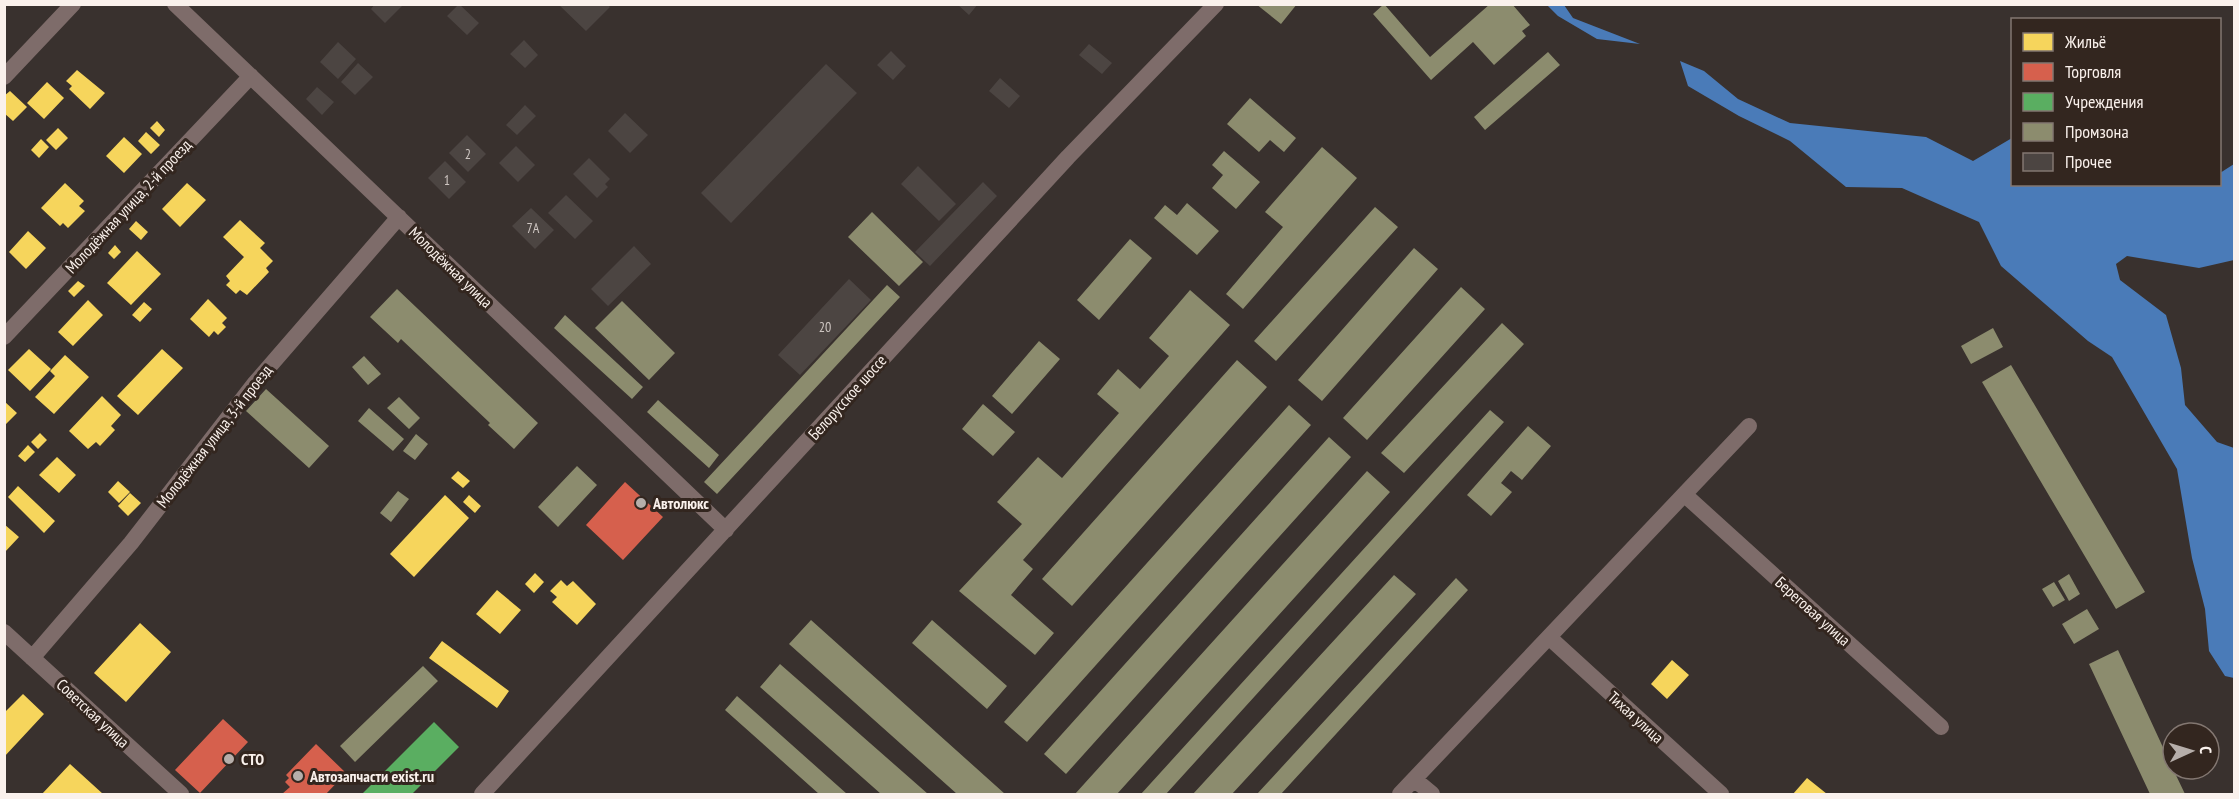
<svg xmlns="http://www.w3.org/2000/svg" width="2239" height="799" viewBox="0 0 2239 799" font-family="'PT Sans Narrow',sans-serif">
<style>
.water{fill:#4a7bb8}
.homes{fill:#f6d55c}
.shops{fill:#d6604d}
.public{fill:#5aae61}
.industry{fill:#8c8c6e}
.building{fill:#4c4542}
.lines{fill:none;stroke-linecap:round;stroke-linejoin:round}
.minor{stroke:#7e6c6a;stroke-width:16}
.poi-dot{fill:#b6aeaa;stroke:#33261f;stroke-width:2}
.labels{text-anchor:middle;stroke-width:6;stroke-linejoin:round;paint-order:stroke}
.number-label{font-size:14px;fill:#cec6c2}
.street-label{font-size:16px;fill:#faf1ec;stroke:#33261f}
.poi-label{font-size:16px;font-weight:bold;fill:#faf1ec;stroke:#33261f;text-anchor:start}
</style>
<rect width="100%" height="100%" fill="#39312e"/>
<!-- water -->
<path class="water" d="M1547,5H1564L1573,18L1640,44L1597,39L1558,16Z
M1680,61L1704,71L1738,99L1790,123L1926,137L1973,161L2012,138V184H2220V173L2234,164V260L2199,268L2127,256L2116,264L2120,280L2166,315L2181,368L2185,405L2217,442L2234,448V678L2225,676L2209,651L2205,609L2192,558L2177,469L2112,357L2088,341L2001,266L1979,222L1902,188L1846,187L1790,141L1739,116L1688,86Z"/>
<!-- homes -->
<path class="homes" d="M77,70L105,93L90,109L69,89L72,86L66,81Z
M47,82L64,98L44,119L27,103Z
M10,91L27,107L13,121L4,113V96Z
M157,121L165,130L159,137L150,128Z
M58,128L68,138L56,150L46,140Z
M146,132L160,145L151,154L138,141Z
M124,137L142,154L124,173L106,156Z
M41,139L49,147L39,158L31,150Z
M65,183L84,201L79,206L85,211L68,228L63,223L60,226L41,208Z
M187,183L206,200L180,227L162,209Z
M240,220L265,243L260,248L273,261L266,268L269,272L247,295L240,290L236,294L226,285L230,281L226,276L244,257L223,237Z
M136,221L148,232L141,240L129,229Z
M28,231L46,248L26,269L9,252Z
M115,245L121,252L114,259L108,253Z
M137,251L161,274L131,305L107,283Z
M78,281L85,286L74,297L68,291Z
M208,299L227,318L222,323L226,327L218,335L214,331L209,337L190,319Z
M88,300L103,315L73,346L58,332Z
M144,302L152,309L140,322L132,315Z
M29,349L51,369L30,391L8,370Z
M162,349L183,368L138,415L117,396Z
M65,355L89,377L54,414L35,397L55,376L50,371Z
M102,396L121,415L111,426L115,430L100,446L96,442L88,449L69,431Z
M4,401L17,413L4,426Z
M40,433L47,440L38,449L31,442Z
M28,445L35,452L25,462L18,456Z
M57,457L76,475L59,493L39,475Z
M458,471L470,481L463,488L451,478Z
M118,481L130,492L119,503L108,492Z
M18,486L55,521L44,533L8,497Z
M130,493L141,503L128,516L118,506Z
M445,495L469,518L414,577L390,554Z
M469,495L481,506L475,513L463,502Z
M4,524L19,537L4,553Z
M535,573L544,582L534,593L525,584Z
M561,580L567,586L573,581L596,604L577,625L552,602L557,597L550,591Z
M497,590L521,610L500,634L476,614Z
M140,623L171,652L126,702L94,673Z
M442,641L509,691L497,708L429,658Z
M1672,660L1689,675L1667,699L1651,684Z
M23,694L44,714L4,757V713Z
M70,764L103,794H42Z
M1807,778L1827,794H1793Z"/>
<!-- shops -->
<path class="shops" d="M625,482L663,517L623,560L586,525Z
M223,719L248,742L200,793L175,770Z
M316,744L346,773L326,794H282L290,787L285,782L289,778L286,775Z"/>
<!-- public -->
<path class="public" d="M434,722L459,747L412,794H362Z"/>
<!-- industry -->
<path class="industry" d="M1256,4H1297L1281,24Z
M1384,4L1430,57L1490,4H1512L1530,25L1522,31L1526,36L1494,65L1473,42L1431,80L1373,14Z
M1548,52L1560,65L1485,130L1474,117Z
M1250,98L1296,138L1284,152L1270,140L1259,152L1227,124Z
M1322,147L1357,178L1243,309L1226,294L1283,227L1265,212Z
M1224,151L1260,182L1236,209L1212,188L1223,175L1212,165Z
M1187,203L1219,231L1197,255L1154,218L1165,205L1177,215Z
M1375,207L1398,227L1276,361L1254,341Z
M872,212L923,262L899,286L848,237Z
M1130,239L1152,258L1099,320L1077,300Z
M1414,248L1438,269L1322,401L1298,380Z
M887,285L900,297L717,494L704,482Z
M1461,287L1485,309L1367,440L1343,418Z
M397,289L538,423L514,449L488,425L490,423L401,339L398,343L370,317Z
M1190,290L1230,325L1023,560L1033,569L1011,595L1054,633L1035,655L959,591L1022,524L997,502L1038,457L1062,478L1119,413L1097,394L1118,369L1140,389L1169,356L1149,338Z
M622,301L675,353L649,380L595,328Z
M565,315L643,387L632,399L554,328Z
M1502,323L1524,344L1404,473L1381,453Z
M1993,328L2003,347L1971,364L1961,346Z
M1039,341L1060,359L1012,414L992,396Z
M364,356L381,374L368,385L352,367Z
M1237,360L1267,387L1072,606L1042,579Z
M2011,365L2145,592L2116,609L1982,382Z
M266,389L329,446L309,468L246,411Z
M399,397L420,418L409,429L387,408Z
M658,400L719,455L709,468L647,412Z
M983,404L1015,432L993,456L962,429Z
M1289,405L1311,425L1027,742L1004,722Z
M369,408L404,439L393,451L358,421Z
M1490,410L1504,422L1166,794H1141Z
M1528,426L1551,446L1522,480L1511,471L1501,483L1512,492L1491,516L1467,495Z
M416,434L428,444L415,460L403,451Z
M1329,437L1351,457L1066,774L1044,754Z
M577,466L597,485L558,527L538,507Z
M1367,471L1390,492L1117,794H1075Z
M398,491L409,499L391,522L380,513Z
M2069,574L2080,594L2069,601L2058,581Z
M1394,575L1416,594L1232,794H1193Z
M1456,578L1468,590L1281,794H1257Z
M2054,582L2065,600L2053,607L2042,589Z
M2087,609L2099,629L2074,644L2062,624Z
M811,620L1005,794H957L789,644Z
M932,620L1007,686L987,709L912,643Z
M2118,650L2173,769L2185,794H2150L2089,664Z
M780,664L928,794H881L760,687Z
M423,666L438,681L355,762L340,746Z
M737,696L847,794H819L725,710Z"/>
<!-- building -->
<path class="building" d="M375,4H404L385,23L371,9Z
M459,4L479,23L467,35L447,16Z
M558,4H607L610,7L586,31Z
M957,4H978L969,15Z
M524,40L538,55L525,68L510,54Z
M338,42L356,59L338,79L320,62Z
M1089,44L1112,63L1102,74L1079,55Z
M891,51L906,66L893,80L877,65Z
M358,63L373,77L355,95L341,82Z
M826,64L857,93L731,223L701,193Z
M1000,78L1020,96L1009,108L989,91Z
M317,87L334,102L322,115L306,99Z
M525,105L536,116L517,135L506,125Z
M625,113L648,135L630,153L608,131Z
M467,135L486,154L468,172L449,153Z
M516,146L535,165L518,182L499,163Z
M589,158L610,179L605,184L608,187L597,198L573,174Z
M445,161L466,182L449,199L428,178Z
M918,166L956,204L939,221L901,184Z
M983,182L997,196L930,266L915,252Z
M566,195L593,221L575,239L548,213Z
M531,208L554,230L535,249L512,226Z
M634,246L651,264L608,306L591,289Z
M849,279L871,300L800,375L778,355Z"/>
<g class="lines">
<!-- minor -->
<path class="minor" d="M175,4L726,530
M4,77L73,4
M4,337L251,76
M1685,495L1941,727
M4,632L181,794
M1551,639L1721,794
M32,658L131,543L255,383L399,217
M1414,779L1432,794
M482,794L1068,157L1216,4
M1400,794L1749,426"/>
</g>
<!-- markers -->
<g class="poi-dot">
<circle cx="641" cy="503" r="6"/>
<circle cx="229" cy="759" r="6"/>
<circle cx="298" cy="776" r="6"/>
</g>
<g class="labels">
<!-- number labels -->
<g class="number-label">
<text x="468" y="159">2</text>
<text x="447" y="185">1</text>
<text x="533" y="233">7А</text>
<text x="825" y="332">20</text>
</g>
<!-- street labels -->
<g class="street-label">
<text transform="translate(128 206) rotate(-47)" y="6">Молодёжная улица, 2-й проезд</text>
<text transform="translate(451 267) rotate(44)" y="6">Молодёжная улица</text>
<text transform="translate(847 397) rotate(-48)" y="6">Белорусское шоссе</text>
<text transform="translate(214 436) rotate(-52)" y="6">Молодёжная улица, 3-й проезд</text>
<text transform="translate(1813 611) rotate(42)" y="6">Береговая улица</text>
<text transform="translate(93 713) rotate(43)" y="6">Советская улица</text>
<text transform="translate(1636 717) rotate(42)" y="6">Тихая улица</text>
</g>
<!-- poi labels -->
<g class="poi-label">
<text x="653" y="509">Автолюкс</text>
<text x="241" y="765">СТО</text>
<text x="310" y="782">Автозапчасти exist.ru</text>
</g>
</g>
<!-- border -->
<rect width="2239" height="799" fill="none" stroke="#faf1ec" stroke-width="12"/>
<!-- legend -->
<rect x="2011" y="18" width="210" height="168" fill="#33261f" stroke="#837771" stroke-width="1.5"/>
<rect x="2023" y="33" width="30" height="18" fill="#f6d55c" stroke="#837771" stroke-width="1.5"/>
<text x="2065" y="48" font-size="18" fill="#faf1ec">Жильё</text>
<rect x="2023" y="63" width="30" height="18" fill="#d6604d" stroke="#837771" stroke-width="1.5"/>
<text x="2065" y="78" font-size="18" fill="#faf1ec">Торговля</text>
<rect x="2023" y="93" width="30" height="18" fill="#5aae61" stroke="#837771" stroke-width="1.5"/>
<text x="2065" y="108" font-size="18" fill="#faf1ec">Учреждения</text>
<rect x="2023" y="123" width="30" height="18" fill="#8c8c6e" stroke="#837771" stroke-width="1.5"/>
<text x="2065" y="138" font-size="18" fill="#faf1ec">Промзона</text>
<rect x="2023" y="153" width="30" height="18" fill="#4c4542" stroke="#837771" stroke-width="1.5"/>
<text x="2065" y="168" font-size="18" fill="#faf1ec">Прочее</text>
<!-- north arrow -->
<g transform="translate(2191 751) rotate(86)"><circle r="28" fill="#33261f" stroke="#837771" stroke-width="1.5"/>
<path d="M0-4.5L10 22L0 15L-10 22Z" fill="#b6aeaa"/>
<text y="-9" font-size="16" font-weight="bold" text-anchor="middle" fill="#faf1ec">С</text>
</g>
</svg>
